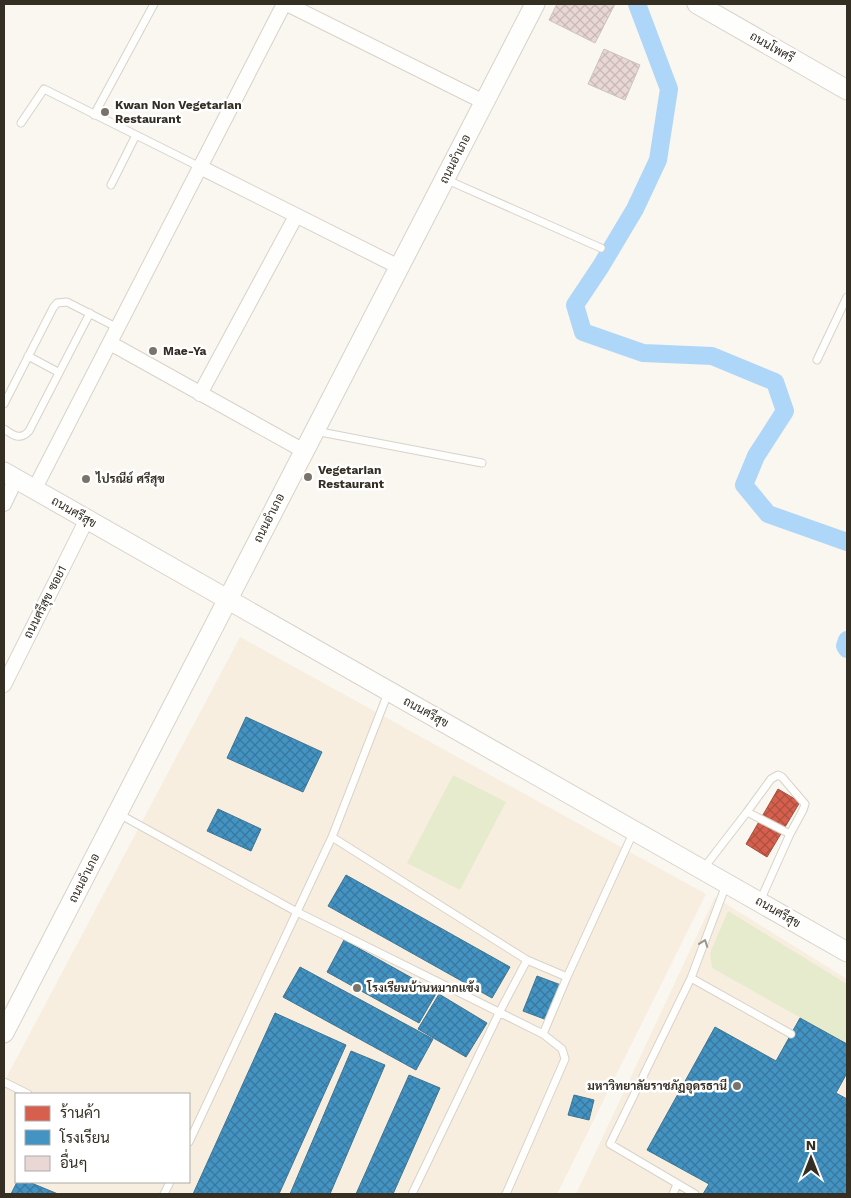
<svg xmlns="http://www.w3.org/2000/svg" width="851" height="1198" viewBox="0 0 851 1198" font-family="'Work Sans',Sarabun,sans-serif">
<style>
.built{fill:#f7eee0;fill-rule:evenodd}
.grass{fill:#e6ebcd}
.shops{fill:url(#shops-cross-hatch);stroke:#a55140}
.schools{fill:url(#schools-cross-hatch);stroke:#3e7593}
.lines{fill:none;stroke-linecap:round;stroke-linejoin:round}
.canal{stroke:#aed6f8;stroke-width:18}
.building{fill:url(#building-cross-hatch);stroke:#ccc3c1}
.lane-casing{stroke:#d8d2ca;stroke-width:9}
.street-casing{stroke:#d8d2ca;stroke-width:16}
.secondary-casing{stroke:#d8d2ca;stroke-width:21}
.lane{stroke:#fefefd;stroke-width:7}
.street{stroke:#fefefd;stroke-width:14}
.secondary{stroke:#fefefd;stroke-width:19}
.oneway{stroke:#999690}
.poi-dot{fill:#79746b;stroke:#fff;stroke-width:2}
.labels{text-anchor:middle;stroke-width:5;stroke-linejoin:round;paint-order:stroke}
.street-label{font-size:12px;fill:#342e23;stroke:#fff}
.poi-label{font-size:12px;font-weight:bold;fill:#342e23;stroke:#fff;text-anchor:start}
</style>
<defs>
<pattern id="shops-cross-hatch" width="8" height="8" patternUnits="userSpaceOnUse" patternTransform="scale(1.25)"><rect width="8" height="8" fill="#d6604d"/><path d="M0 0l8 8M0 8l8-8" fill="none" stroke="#ae5040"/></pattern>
<pattern id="schools-cross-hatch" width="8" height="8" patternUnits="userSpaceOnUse" patternTransform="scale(1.25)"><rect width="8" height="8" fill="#4393c3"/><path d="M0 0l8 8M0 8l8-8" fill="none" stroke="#39789e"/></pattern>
<pattern id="building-cross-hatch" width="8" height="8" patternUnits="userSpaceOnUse" patternTransform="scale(1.25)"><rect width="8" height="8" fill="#e8d7d4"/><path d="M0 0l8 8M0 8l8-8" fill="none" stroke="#c8b9b6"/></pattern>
</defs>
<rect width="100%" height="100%" fill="#faf6f0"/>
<!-- built -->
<path class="built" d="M240,637L706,894L557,1194H4V1082ZM16,1094H189V1182H16Z
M715,897L847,979V1194H576Z"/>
<!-- grass -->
<path class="grass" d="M453,775L506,802L460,890L407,863Z
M728,911L847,984V1044L712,968L710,953Z"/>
<!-- shops -->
<path class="shops" d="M778,789L800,802L767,857L746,844Z"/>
<!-- schools -->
<path class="schools" d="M246,717L322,752L303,792L227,758Z
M218,809L261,829L251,851L207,831Z
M346,875L510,967L492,998L328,906Z
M344,940L437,992L419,1023L327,972Z
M300,967L433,1039L416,1070L283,997Z
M537,976L561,985L547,1020L523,1011Z
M439,994L487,1023L466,1057L418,1029Z
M275,1013L346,1045L279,1194H193Z
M800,1018L847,1044V1073L836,1093L847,1099V1194H703L709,1184L647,1150L715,1027L776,1061Z
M351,1051L385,1065L330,1194H290Z
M409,1075L440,1088L393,1194H356Z
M574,1095L594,1100L589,1120L568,1115Z
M17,1182H29L58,1194H11Z"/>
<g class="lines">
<!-- canal -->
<path class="canal" d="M637,4L669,89L658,160L635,209L601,266L575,305L583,332L643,353L712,356L775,382L785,411L756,456L744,485L768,514L847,542
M847,640L845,646L847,649"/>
</g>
<!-- building -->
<path class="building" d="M557,4H615L595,43L549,20Z
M604,49L640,65L625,100L588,84Z"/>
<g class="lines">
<!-- lane casing -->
<g class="lane-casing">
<path id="lane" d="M94,115L154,4
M21,123L44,89L200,167
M445,179L601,248
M111,185L136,135
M28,356L58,372
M817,360L847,297
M4,404L53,308L57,303L67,302L118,328
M4,429C13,435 20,441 29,431L90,313
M315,431L482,463
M747,812L771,779L778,775L782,777L805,804L803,810L790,834
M119,814L297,912L543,1034L562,1049L565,1059L506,1194
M332,837L388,693
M703,869L747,812L790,834L760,901
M691,978L791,1034
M543,1034L567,977
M4,1082L28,1094
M189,1142L332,837L527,960L567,977L633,833
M164,1194L170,1182
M412,1194L500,1011L527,960
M673,1194L677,1184
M695,1194L610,1144L691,978L726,885"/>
</g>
<!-- street casing -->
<g class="street-casing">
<path id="street" d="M287,4L484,102
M200,167L399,267
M110,343L304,451
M200,394L296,216
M34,490L284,4
M4,504L16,479
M4,685L87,519"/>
</g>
<!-- secondary casing -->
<g class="secondary-casing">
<path id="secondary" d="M697,4L847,90
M4,472L847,952
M4,1033L535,4"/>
</g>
<!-- lane -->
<use href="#lane" class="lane"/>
<!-- street -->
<use href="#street" class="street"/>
<!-- secondary -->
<use href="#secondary" class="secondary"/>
</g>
<!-- one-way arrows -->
<defs><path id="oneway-chevron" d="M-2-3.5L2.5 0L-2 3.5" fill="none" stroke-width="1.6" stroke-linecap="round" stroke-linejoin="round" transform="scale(1.25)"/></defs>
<use class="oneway" href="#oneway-chevron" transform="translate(704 943) rotate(-70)"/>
<!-- markers -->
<g class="poi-dot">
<circle cx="105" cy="112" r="5"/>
<circle cx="153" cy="351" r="5"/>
<circle cx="308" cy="477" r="5"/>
<circle cx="86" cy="479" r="5"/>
<circle cx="357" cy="988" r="5"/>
<circle cx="737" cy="1086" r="5"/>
</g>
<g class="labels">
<!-- street labels -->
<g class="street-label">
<text transform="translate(772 47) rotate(30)" y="4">ถนนโพศรี</text>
<text transform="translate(455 159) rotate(-63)" y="4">ถนนอำเภอ</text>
<text transform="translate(74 512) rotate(30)" y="4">ถนนศรีสุข</text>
<text transform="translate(269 518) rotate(-63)" y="4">ถนนอำเภอ</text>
<text transform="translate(45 602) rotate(-63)" y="4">ถนนศรีสุข ซอย1</text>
<text transform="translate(426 712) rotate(29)" y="4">ถนนศรีสุข</text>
<text transform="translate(84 878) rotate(-63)" y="4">ถนนอำเภอ</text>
<text transform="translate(778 912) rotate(30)" y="4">ถนนศรีสุข</text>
</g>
<!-- poi labels -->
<g class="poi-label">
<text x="115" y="109">Kwan Non Vegetarian<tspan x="115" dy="14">Restaurant</tspan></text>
<text x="163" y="355">Mae-Ya</text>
<text x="318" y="474">Vegetarian<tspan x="318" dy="14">Restaurant</tspan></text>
<text x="96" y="483">ไปรณีย์ ศรีสุข</text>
<text x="367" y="992">โรงเรียนบ้านหมากแข้ง</text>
<text x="727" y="1090" text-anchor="end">มหาวิทยาลัยราชภัฏอุดรธานี</text>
</g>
</g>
<!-- border -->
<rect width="851" height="1198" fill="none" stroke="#342e23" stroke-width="10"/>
<!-- legend -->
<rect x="15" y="1093" width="175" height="90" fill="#ffffff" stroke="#aeaba7"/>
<rect x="25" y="1106" width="25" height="15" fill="#d6604d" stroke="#aeaba7"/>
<text x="60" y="1118" font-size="15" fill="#342e23">ร้านค้า</text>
<rect x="25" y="1130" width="25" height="15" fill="#4393c3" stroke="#aeaba7"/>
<text x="60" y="1143" font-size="15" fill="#342e23">โรงเรียน</text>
<rect x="25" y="1156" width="25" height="15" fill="#e8d7d4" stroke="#aeaba7"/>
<text x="60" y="1168" font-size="15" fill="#342e23">อื่นๆ</text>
<!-- north arrow -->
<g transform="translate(811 1158)" stroke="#ffffff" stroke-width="4" paint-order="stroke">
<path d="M0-4L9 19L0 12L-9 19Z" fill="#342e23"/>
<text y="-8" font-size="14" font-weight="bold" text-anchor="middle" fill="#342e23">N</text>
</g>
</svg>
